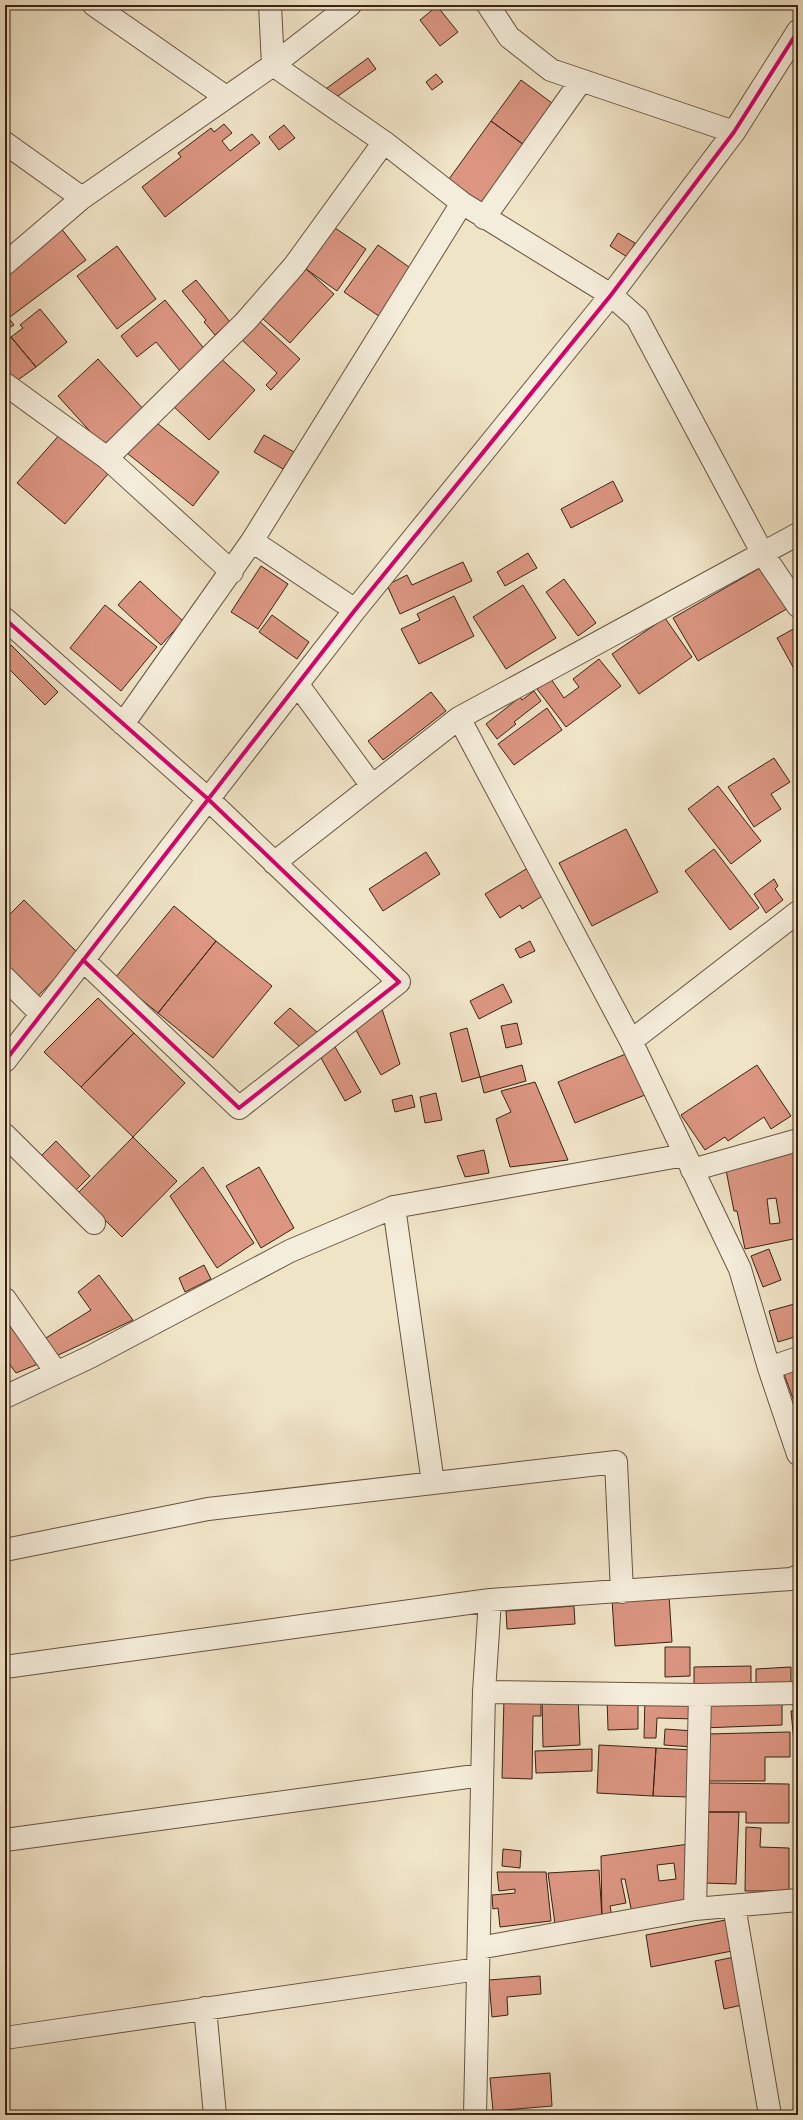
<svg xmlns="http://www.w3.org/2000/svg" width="803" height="2120" viewBox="0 0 803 2120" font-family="Cardo,serif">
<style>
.building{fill:#db9581;stroke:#392313;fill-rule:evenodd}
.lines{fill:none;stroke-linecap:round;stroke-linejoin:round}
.minor-casing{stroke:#675340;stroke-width:24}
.minor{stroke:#f5eddb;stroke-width:22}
.cycleway-casing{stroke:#f5eddb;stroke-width:6}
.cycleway{stroke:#d6006c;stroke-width:4}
</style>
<rect width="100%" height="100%" fill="#f0e4c7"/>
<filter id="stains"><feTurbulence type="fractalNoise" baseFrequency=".005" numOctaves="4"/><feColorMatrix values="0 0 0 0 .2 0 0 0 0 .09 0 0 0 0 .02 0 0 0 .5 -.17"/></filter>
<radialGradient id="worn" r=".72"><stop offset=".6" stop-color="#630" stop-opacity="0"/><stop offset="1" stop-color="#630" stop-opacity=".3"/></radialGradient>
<!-- building -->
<path class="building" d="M311,5H331V6L311,9Z
M437,6L458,32L440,46L420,20Z
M368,58L376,69L335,98L327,88Z
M436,74L443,82L432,90L426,82Z
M521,80L560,109L531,150L491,121Z
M491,121L531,150L488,208L449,179Z
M224,124L232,133L222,141L230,151L252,134L260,143L165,217L142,187L181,157L178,153L211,128L214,132Z
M284,125L295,138L279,150L269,137Z
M60,227L86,260L10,317L5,311V269Z
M335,228L366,249L337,291L306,269Z
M618,233L635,243L627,257L610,246Z
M378,245L416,272L383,319L344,292Z
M117,246L156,299L117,329L77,276Z
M306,269L334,294L290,343L262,318Z
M196,280L230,322L215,335L204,322L206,320L182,291Z
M165,300L206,351L180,371L156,342L137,357L121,336Z
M40,309L67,342L36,367L11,337L23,328L20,325Z
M5,313L14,325L5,330Z
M257,319L300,359L271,390L266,385L277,373L240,338Z
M11,337L36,367L15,382L5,372V342Z
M217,355L255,390L209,440L171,404Z
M98,359L145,411L105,448L58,396Z
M153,420L219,472L193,506L127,453Z
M61,433L108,474L65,524L17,483Z
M264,435L294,452L283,469L254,452Z
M613,481L623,501L571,528L561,509Z
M528,553L537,568L505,586L497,572Z
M463,562L472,581L400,614L387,585L407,575L412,585Z
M765,565L790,607L698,661L673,618Z
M261,566L288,584L258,629L231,612Z
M564,579L596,623L578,636L546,592Z
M140,581L183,621L161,645L118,605Z
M523,585L556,638L506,669L473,617Z
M454,596L474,636L419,664L401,629L420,620L417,614Z
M105,605L157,647L121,691L70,648Z
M272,615L309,642L297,659L259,632Z
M665,618L692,657L639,694L612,654Z
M797,627L798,628V676L777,638Z
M11,645L58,692L45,705L5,665V651Z
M599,659L621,686L566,727L537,689L551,679L564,698L579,687L573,679Z
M534,691L541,701L514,722L516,724L497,739L486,724L520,697L522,700Z
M431,692L446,711L383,760L368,741Z
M547,708L562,730L514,765L498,744Z
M774,758L790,782L771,794L781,809L754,827L728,787Z
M718,786L761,841L731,864L688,809Z
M626,829L658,892L592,926L559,863Z
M714,849L759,908L730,930L685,871Z
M426,852L440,874L383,911L369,889Z
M531,866L547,893L522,909L520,905L500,918L485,894Z
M774,879L778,886L775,889L783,900L766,913L754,894Z
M24,900L79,954L35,999L5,970V919Z
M174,906L216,941L158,1013L115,978Z
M216,941L272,986L213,1058L158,1013Z
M530,941L535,951L520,958L515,949Z
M503,984L512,1002L479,1019L470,1001Z
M98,998L134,1033L81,1087L44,1052Z
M381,1006L400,1064L381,1075L352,1023Z
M290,1008L319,1034L301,1048L274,1023Z
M517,1023L522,1044L506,1048L501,1026Z
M467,1028L480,1077L462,1082L450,1033Z
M134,1033L185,1083L133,1137L81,1087Z
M331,1040L361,1092L345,1101L316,1049Z
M628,1053L645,1095L575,1123L558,1082Z
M522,1065L526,1081L484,1093L480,1077Z
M757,1065L791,1116L771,1129L764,1117L728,1141L725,1137L705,1150L681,1115Z
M535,1082L568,1160L510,1167L496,1119L511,1112L501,1091Z
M436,1093L442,1120L425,1123L420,1097Z
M412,1095L415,1107L395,1112L392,1100Z
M133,1137L177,1181L122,1237L78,1193Z
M56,1141L90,1176L75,1191L41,1156Z
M484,1150L489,1173L465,1177L457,1156Z
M793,1151L798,1177V1238L745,1249L737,1211H734L725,1165ZM776,1198L780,1223L770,1224L767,1199Z
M203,1167L254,1243L217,1268L170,1196Z
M259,1167L294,1228L261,1248L226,1186Z
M769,1249L781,1280L763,1287L751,1256Z
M204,1265L211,1279L185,1292L179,1278Z
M99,1275L133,1320L52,1358L41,1341L91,1310L78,1292Z
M798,1303V1336L778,1342L769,1311Z
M5,1313L43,1362L16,1373L5,1358Z
M798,1360V1412L781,1366Z
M669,1595L672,1642L615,1646L612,1599Z
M574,1606L575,1624L507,1629L506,1611Z
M665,1647H690V1676L665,1677Z
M751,1666V1686L694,1687V1667Z
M791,1667V1688L756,1690V1669Z
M782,1694V1725L701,1728L700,1697Z
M578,1696L580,1745L543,1747L542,1697Z
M645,1696H696V1719L657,1718L656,1738H644Z
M504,1697L541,1698V1716H533L532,1779L502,1778Z
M638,1697V1729L608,1730L607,1698Z
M798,1710V1753H795L791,1711Z
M665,1729L694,1731L693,1747L664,1745Z
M790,1732V1757H765V1781H706L707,1734Z
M599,1745L656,1748L653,1796L597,1793Z
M656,1748L692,1750L690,1797L653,1796Z
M592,1749V1771L536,1773L535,1751Z
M709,1783L789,1784V1823H746V1812H708Z
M708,1812H739L736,1884L705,1883Z
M746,1827L761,1828L760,1847L789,1848V1891H745Z
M689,1844V1901L632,1913L625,1879H621L626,1903L610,1906L612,1917L602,1919L601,1856ZM674,1863L676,1879L659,1881L657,1865Z
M503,1849L521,1851L520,1868L502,1866Z
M599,1870L602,1918L555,1924L548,1873Z
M497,1872H546L551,1921L500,1927L498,1908L493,1909L492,1895L515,1893V1889L499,1891Z
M731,1919L737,1950L651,1967L646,1935Z
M739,1956L747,2004L724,2009L715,1961Z
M540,1976L541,1994L507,1997L508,2015L492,2017L489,1980Z
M550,2073L552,2106L493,2111L490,2078Z"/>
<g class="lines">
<!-- minor casing -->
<g class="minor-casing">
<path id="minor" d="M94,5L226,97
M270,5L273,65L384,142L462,203L611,295L637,318L763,554L798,606
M488,5L509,37L551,70L734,132
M5,143L82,198
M484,218L581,81
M5,264L82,198L273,65L350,5
M5,384L107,458L232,572
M107,458L245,322L294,266L384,142
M252,541L355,610
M5,619L208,799L399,982L239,1108L83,960
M298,685L372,786
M459,718L631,1041L740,1269L769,1368L798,1454
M123,724L252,541L462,203
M274,863L459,718L798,534
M5,978L41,1014
M631,1041L798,912
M5,1061L355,610L611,295L734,132L798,31
M5,1135L94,1223
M692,1170L798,1140
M394,1207L433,1483
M5,1299L56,1372
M769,1368L798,1358
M5,1397L90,1357L290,1251L394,1207L685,1155
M5,1550L208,1509L616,1462L622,1592
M5,1667L490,1600L791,1579L798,1576
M484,1692L700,1695L798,1693
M5,1840L482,1775
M734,1906L770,2115
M695,1909L700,1695
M479,1948L695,1909L798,1900
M205,2008L215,2115
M5,2038L478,1969
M475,2115L484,1692L490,1600"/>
</g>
<!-- minor -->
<use href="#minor" class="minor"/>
<!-- cycleway casing -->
<g class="cycleway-casing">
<path id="cycleway" d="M5,619L208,799L399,982L239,1108L83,960
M5,1061L355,610L611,295L734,132L798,31"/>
</g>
<!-- cycleway -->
<use href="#cycleway" class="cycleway"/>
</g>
<!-- margin -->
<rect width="803" height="2120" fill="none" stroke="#f0e4c7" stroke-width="20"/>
<rect x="6" y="6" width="791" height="2108" fill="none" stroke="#392313" stroke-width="2"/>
<rect x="10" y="10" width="783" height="2100" fill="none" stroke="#392313"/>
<rect width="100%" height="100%" filter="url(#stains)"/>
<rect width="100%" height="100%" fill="url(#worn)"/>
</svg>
